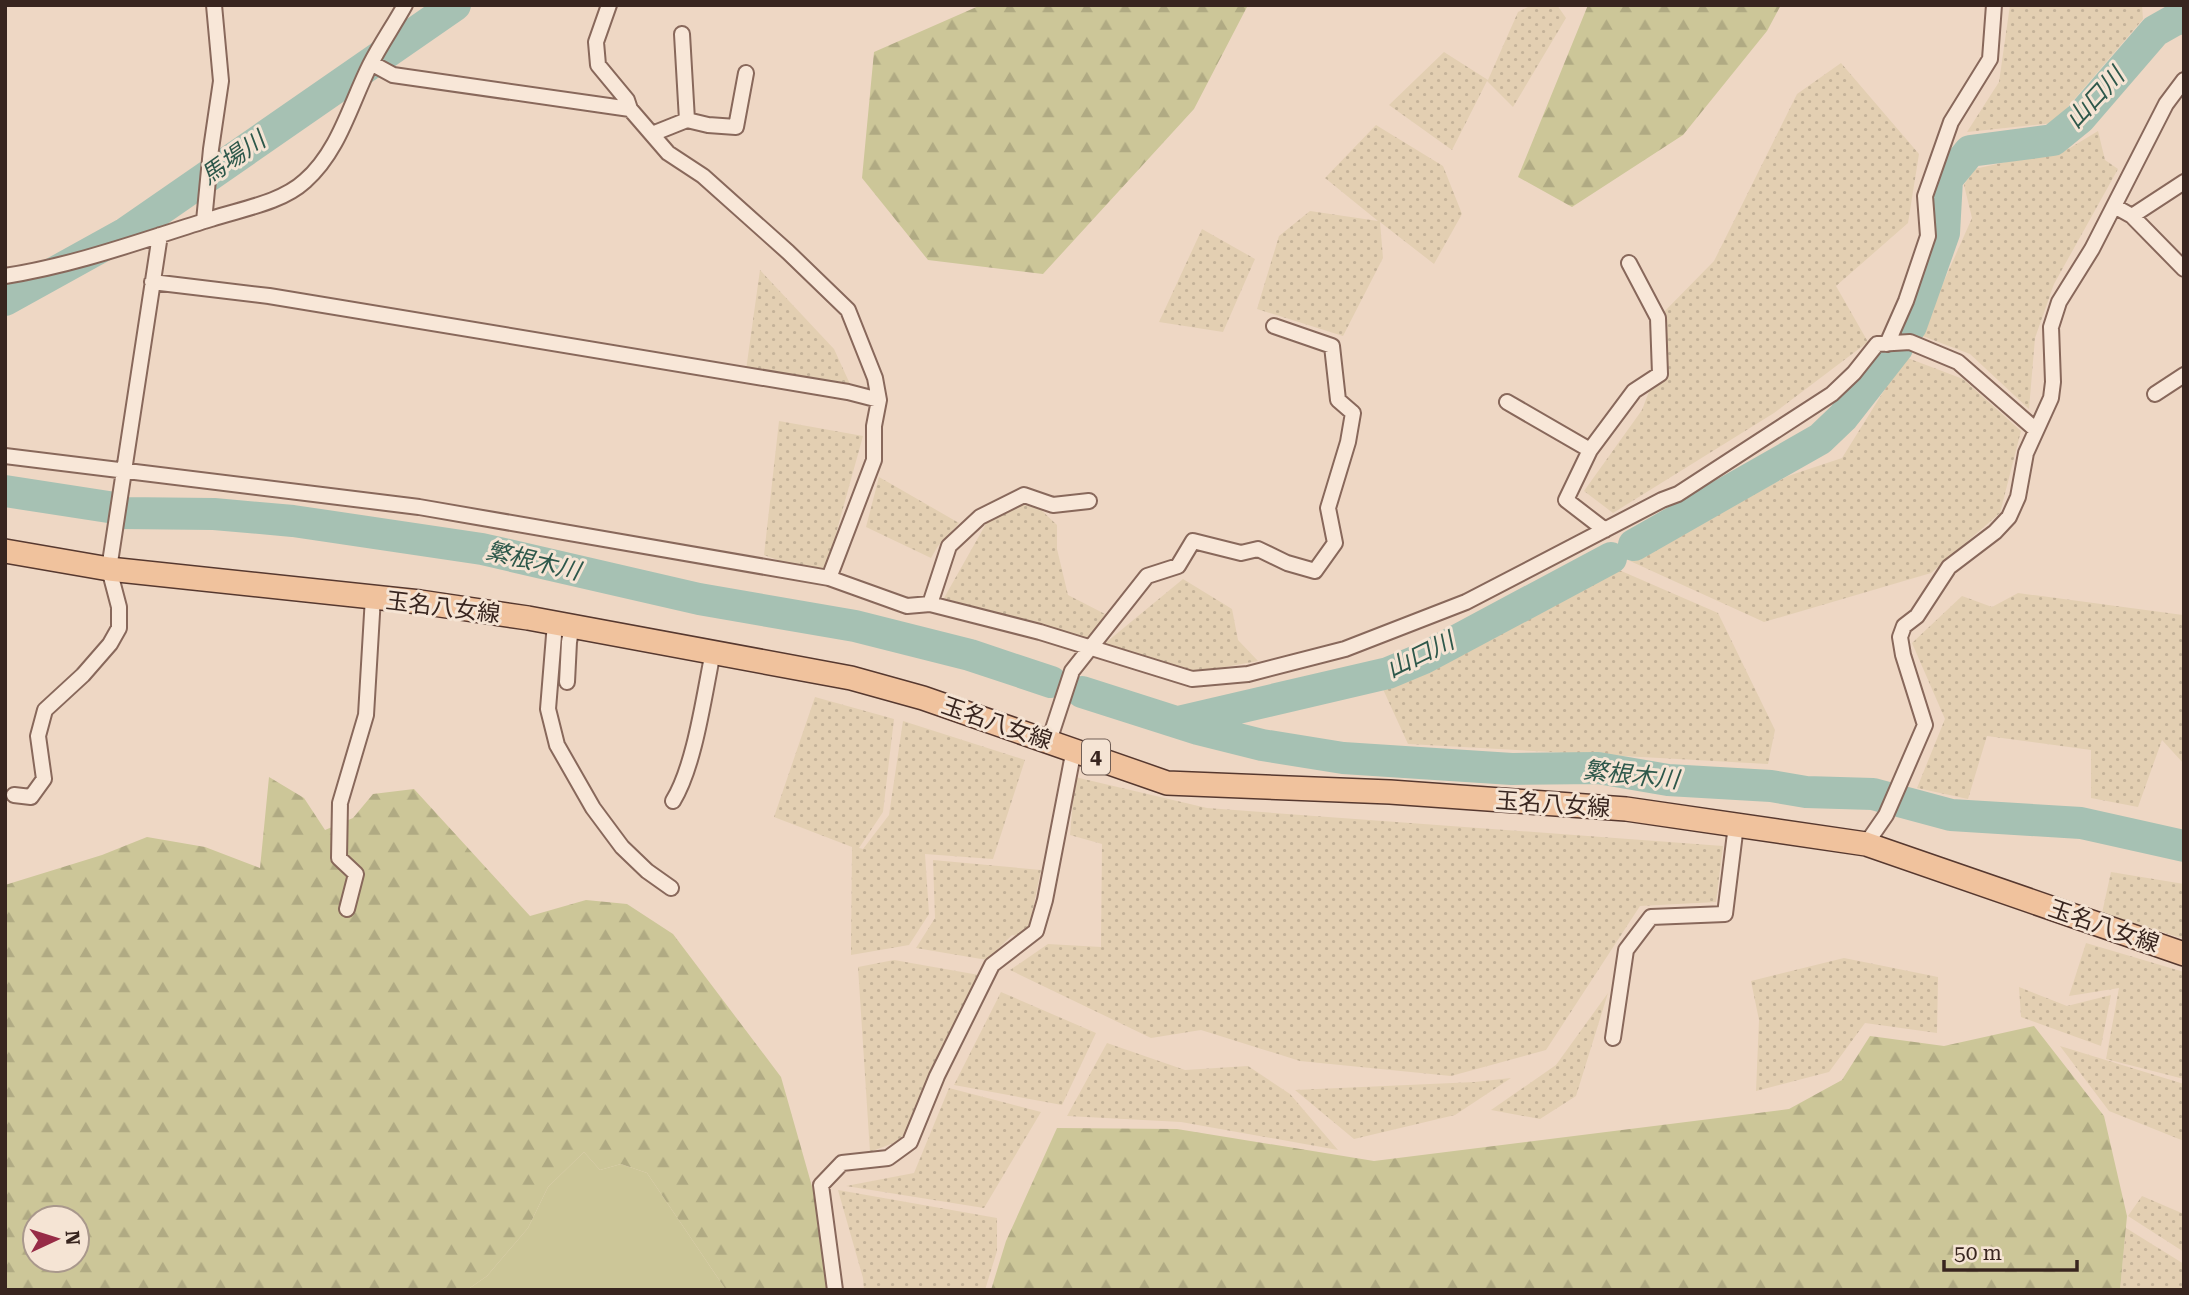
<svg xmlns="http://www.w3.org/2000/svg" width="2189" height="1295" viewBox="0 0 2189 1295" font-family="'Roboto Serif','Noto Sans JP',serif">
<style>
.farmland{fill:url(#farmland-dots)}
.green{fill:#ccc698}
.forest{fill:url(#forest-firs);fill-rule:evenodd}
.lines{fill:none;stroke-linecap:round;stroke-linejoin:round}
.river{stroke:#a6c1b3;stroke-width:32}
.minor-casing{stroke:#88685b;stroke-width:18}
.primary-casing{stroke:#56382f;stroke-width:26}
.minor{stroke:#f8e7d8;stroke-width:14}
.primary{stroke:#f0c29d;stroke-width:23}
.labels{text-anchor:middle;stroke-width:6;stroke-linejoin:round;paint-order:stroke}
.shield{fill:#f5e4d4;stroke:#715e55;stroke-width:2}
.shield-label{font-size:21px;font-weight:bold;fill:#38251f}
.street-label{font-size:23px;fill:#38251f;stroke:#f5e4d4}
.water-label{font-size:24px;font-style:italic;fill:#2e584b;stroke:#f5e4d4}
</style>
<defs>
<pattern id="farmland-dots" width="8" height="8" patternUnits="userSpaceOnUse" patternTransform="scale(1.75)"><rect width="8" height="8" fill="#e3cfb2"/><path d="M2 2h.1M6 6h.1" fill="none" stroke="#c4b299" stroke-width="1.8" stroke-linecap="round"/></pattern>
<pattern id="forest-firs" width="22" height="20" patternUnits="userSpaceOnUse" patternTransform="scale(1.75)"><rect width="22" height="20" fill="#ccc698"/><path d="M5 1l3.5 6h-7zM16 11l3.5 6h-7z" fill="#b0aa83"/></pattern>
</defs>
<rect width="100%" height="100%" fill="#eed7c4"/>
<!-- farmland -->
<path class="farmland" d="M1532,5H1557L1566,18L1513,107L1487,81L1452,150L1389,105L1444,52L1488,80L1518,12Z
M2010,5H2142L2143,19L2054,123L1967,132L1999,82Z
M1841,63L1919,154L1908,223L1836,286L1868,342L1774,413L1613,513L1584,491L1642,410L1659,365L1658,318L1714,261L1797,94Z
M1376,125L1443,166L1462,214L1434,264L1380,222L1383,258L1343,336L1257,309L1279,236L1310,211L1378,221L1325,178Z
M2098,131L2105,160L2118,169L2054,284L2035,338L2029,409L1970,354L1920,335L1972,218L1964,185L1974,169L2070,148Z
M1202,229L1255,259L1223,332L1159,322Z
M760,270L834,349L850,384L746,370Z
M1905,357L1963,379L2021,431L2000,513L1931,573L1764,622L1630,561L1788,476L1842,458Z
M779,421L863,436L824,577L764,555Z
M879,477L959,523L938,546L931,558L866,527Z
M1019,504L1039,508L1057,525V549L1068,595L1105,614L1089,641L944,598L987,522Z
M1619,570L1718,613L1775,730L1768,764L1408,744L1382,687Z
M1183,579L1232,609L1238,640L1258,661L1198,672L1103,645Z
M2018,593L2183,615L2184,764L2162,740L2138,807L2091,798V750L1987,736L1968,799L1917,788L1945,719L1912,643L1962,596L1992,607Z
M815,697L894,719L883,812L859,848L863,849L889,815L903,721L1025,760L993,859L925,854L929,914L909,945L851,955L852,847L774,817Z
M1075,777L1207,808L1723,846L1716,902L1640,906L1546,1050L1451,1076L1300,1061L1201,1030L1151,1038L1010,970L1048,944L1101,947L1102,844L1070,835Z
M933,860L1041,870L1027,938L1012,935L987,960L916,948L935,918Z
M2111,872L2184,884V939L2102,913Z
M2086,943L2184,972V1079L2106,1059L2119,988L2069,996Z
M1844,958L1938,977L1937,1033L1865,1023L1829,1072L1756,1091L1759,1020L1751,981Z
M894,960L979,975L908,1131L896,1142L870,1152L858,967Z
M2019,987L2067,1006L2111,995L2101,1046L2021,1017Z
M1001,992L1096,1033L1062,1105L954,1085Z
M1608,993L1576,1096L1540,1119L1491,1110L1556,1065Z
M1107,1043L1185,1070L1248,1066L1290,1094L1338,1150L1181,1122L1067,1116Z
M2060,1046L2184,1084V1141L2109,1111Z
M1511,1078L1455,1115L1354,1139L1295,1090L1475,1082Z
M949,1088L1041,1112L984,1208L846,1186L914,1173Z
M838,1190L997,1218V1251L985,1290H864L863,1278Z
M2142,1196L2184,1214V1252L2128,1216Z
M2126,1228L2184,1264V1290H2120Z"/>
<!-- green -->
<path class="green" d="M584,1152L600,1170L621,1164L647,1173L726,1290H467L487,1276L528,1228L548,1187Z"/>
<!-- forest -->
<path class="forest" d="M981,5H1248L1194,109L1043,274L928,260L862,178L874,52Z
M1588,5H1781L1767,31L1683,135L1572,207L1518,177Z
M269,777L304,798L325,830L353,818L373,794L414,789L530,916L586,900L627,904L673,934L781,1077L830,1250L836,1290H726L647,1173L621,1164L600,1170L584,1152L548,1187L528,1228L487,1276L467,1290H5V885L102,855L147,837L205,847L260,868ZM35,1218H77V1260H35Z
M2034,1026L2104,1116L2127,1216L2120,1290H991L1006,1241L1057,1128L1177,1129L1374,1161L1789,1109L1842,1080L1870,1036L1944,1046Z"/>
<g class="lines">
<!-- river -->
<path class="river" d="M5,300L126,233L455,5
M1911,326L1944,233L1947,179L1970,151L2053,140L2080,118L2155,31L2178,18L2184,19
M5,491L115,508L122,513L214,514L293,521L482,549L699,599L855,626L970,655L1051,682
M1634,545L1820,439L1843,417L1897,348
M1082,692L1198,729L1262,745L1343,758L1512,769L1598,768L1668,780L1771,786L1806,792L1873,794L1951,815L2081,823L2184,846
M1178,722L1388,673L1424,658L1611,558"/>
<!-- minor casing -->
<g class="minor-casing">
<path id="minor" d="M609,5L596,42L598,65L627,100L630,109L668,153L703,176L788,252L848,310L875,378L879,400L874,426V460L829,578
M371,63L393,75L630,109
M687,120L708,125L736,127L746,73
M652,134L687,120L682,34
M2114,206L2132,216L2184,182
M2132,216L2184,269
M204,221L211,149L221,81L214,5
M5,276C76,265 143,240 211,219C241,209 281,203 305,181C339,151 350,105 370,65C380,45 394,25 405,5
M152,282L269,296L848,392L879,400
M1887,344L1906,301L1928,236L1925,196L1951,122L1990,59L1994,5
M2155,394L2184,375
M1507,402L1590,450L1566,500L1605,530
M1590,450L1634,391L1660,374L1658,318L1629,263
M5,456L419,507L829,578L907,606L930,604L1040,632L1192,679L1248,674L1345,649L1466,602L1662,500L1678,494L1832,394L1854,373L1877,344L1910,342L1958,362L2036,430
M930,604L949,546L980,517L1024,495L1053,505L1089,501
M555,623L548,709L557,745L593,808L622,847L647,871L671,888
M567,682L569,642L572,626
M1049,741L1072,671L1147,576L1178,566L1193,541L1241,553L1258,549L1287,563L1315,571L1335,543L1328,508L1348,442L1353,413L1338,400L1332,346L1274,326
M14,795L31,797L44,779L38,736L45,710L83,675L110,644L119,628V607L109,569L160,235
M673,801C695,765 704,695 713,652
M1866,844L1886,815L1925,725L1903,655L1900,637L1904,626L1917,616L1949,567L1995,532L2009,517L2018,497L2026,453L2051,398L2053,382L2051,327L2059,302L2092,249L2166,104L2184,80
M347,909L356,874L339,858L340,803L366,715L373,597
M1613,1038L1626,950L1651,917L1725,914L1736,825
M835,1290L821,1185L842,1163L888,1158L910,1142L937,1076L992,965L1036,931L1045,900L1074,749"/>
</g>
<!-- primary casing -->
<g class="primary-casing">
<path id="primary" d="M5,551L109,569L420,602L528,618L851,678L923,698L1167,783L1390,792L1626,809L1866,844L2184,954"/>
</g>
<!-- minor -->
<use href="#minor" class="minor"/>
<!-- primary -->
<use href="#primary" class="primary"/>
</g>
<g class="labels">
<!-- shield labels -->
<rect class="shield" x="1082" y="739.5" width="28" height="35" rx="5"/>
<g class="shield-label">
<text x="1096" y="764">4</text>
</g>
<!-- street labels -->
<g class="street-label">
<text transform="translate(443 607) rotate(7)" y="8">玉名八女線</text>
<text transform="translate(997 723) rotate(19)" y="8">玉名八女線</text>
<text transform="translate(1553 804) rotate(4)" y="8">玉名八女線</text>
<text transform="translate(2104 926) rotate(19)" y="8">玉名八女線</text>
</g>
<!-- water labels -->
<g class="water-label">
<text transform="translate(2095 98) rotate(-47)" y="8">山口川</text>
<text transform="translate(233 158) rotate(-35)" y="8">馬場川</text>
<text transform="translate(533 561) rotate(13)" y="8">繁根木川</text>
<text transform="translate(1420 655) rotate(-26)" y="8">山口川</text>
<text transform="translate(1631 775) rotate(6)" y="8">繁根木川</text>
</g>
</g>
<!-- border -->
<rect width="2189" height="1295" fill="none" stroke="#38251f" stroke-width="14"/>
<!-- north arrow -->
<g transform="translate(56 1239) rotate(86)"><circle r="33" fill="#f5e4d4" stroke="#a9988c" stroke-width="2"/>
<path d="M0-5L12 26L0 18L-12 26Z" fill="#972b46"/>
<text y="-10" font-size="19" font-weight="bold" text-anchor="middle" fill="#38251f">N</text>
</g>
<!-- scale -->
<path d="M1944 1260v10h133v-10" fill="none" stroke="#38251f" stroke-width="3.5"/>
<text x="1954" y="1260" font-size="21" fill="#38251f" stroke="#f5e4d4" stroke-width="5" paint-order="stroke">50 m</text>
</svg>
